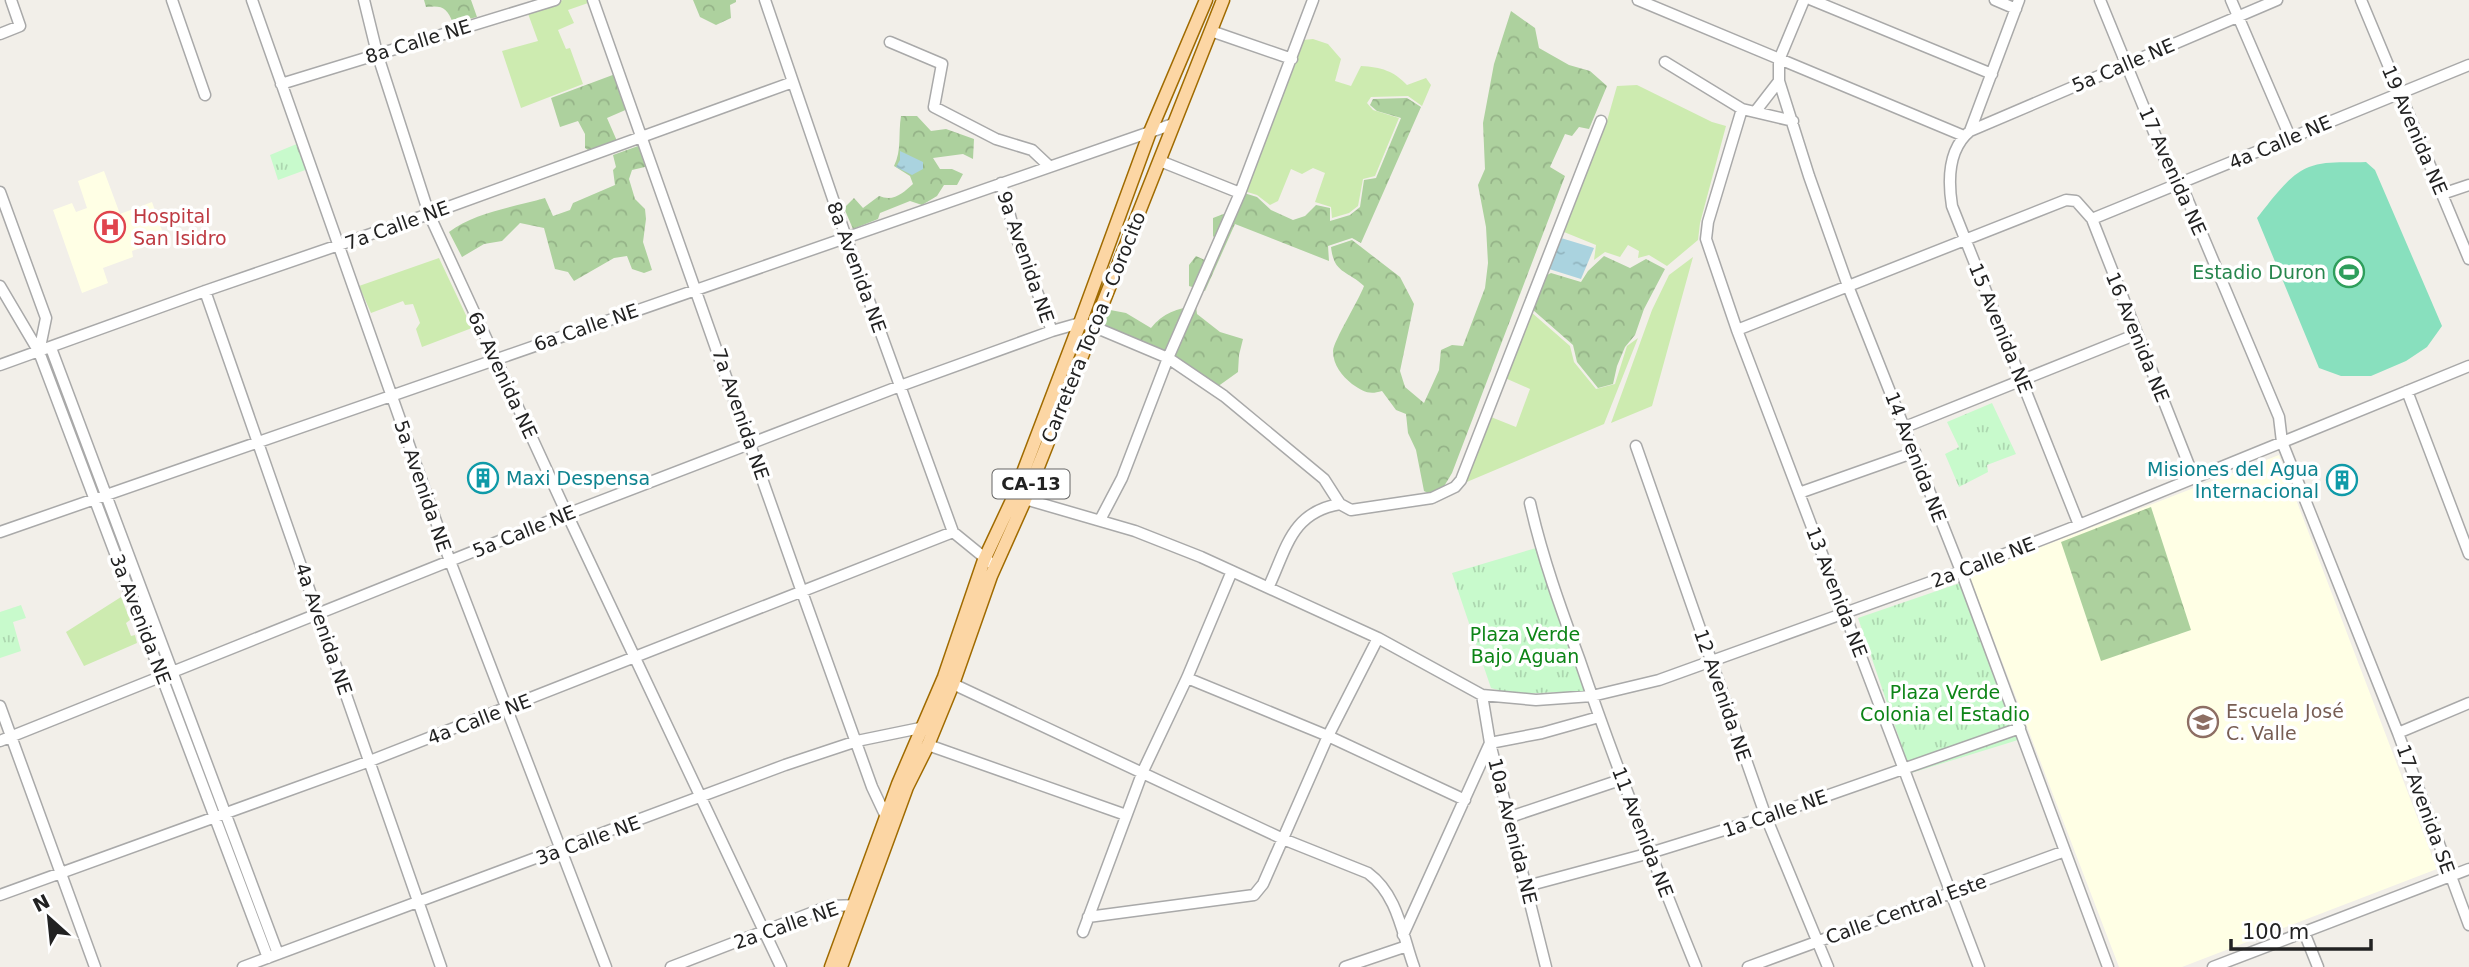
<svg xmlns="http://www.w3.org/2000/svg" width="2469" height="967" viewBox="0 0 2469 967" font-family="'DejaVu Sans',sans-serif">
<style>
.education{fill:#ffffe5}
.grass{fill:#cdebb0}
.forest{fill:url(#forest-crowns)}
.park{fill:url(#park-tufts)}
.pitch{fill:#88e0be}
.water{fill:url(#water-ripples)}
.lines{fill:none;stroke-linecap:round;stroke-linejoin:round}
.minor-casing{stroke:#a9a9a9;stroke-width:13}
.major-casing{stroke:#a06b00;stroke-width:15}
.minor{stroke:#fff;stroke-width:10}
.major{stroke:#fcd6a4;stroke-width:12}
.labels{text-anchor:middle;stroke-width:7;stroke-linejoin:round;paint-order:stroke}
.shield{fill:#fff;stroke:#646464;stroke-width:2}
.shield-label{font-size:18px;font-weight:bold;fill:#222}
.street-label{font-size:19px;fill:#222;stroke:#fff}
.health-label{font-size:19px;fill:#be3a42;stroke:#fff;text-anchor:start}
.leisure-label{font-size:19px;fill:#27864d;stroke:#fff;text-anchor:end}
.culture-label{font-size:19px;fill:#0d838f;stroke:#fff;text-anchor:end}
.park-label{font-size:19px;fill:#0c8416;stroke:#fff}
.education-label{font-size:19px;fill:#785e54;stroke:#fff;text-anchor:start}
</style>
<defs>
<pattern id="forest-crowns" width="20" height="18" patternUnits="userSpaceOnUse" patternTransform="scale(1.75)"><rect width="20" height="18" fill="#add19e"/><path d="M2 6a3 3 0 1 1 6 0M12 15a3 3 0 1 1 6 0" fill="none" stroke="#95b388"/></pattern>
<pattern id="park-tufts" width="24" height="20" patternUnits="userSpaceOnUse" patternTransform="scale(1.75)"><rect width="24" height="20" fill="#c8facc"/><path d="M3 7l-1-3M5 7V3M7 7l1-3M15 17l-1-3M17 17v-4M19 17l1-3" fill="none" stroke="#acd6af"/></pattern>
<pattern id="water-ripples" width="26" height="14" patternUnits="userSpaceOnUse" patternTransform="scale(1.75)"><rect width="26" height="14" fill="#aad3df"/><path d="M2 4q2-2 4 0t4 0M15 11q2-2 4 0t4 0" fill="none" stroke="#92b5bf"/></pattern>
</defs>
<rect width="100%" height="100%" fill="#f2efe9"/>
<!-- education -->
<path class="education" d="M104,171L120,214L152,202L165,239L132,251L133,257L103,268L108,283L82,293L53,210L72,203L76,212L87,208L78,181Z
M2279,455L2437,869L2182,967H2119L1969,575Z"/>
<!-- grass -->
<path class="grass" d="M563,0H591V2L568,10L574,23L558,30L566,49L570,48L583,84L521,108L502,51L538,41L527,11Z
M1313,39L1328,44L1341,59L1335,81L1351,86L1361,66C1381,67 1394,71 1407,85L1426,78L1431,85L1422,106L1408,96L1371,97L1367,103L1373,110L1399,118L1375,176L1363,179L1358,206L1349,213L1332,218L1331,207L1315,202L1325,173L1313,168L1302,174L1291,169L1278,201L1270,205L1257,195L1244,191L1303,40Z
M1637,85L1712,122L1726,126L1700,223L1698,240L1667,266L1649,255L1638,258L1639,251L1628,245L1620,257L1605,252L1594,260L1596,245L1564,232L1607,121L1617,86Z
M1693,257L1652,406L1611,423L1652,310L1669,275Z
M439,258L472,328L422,347L416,329L420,323L413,304L405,305L403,301L371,313L359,286Z
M1531,312L1570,346L1574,362L1596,389L1615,384L1627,346L1638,338L1604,424L1462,484L1491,417L1516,427L1530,389L1505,378Z
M121,597L130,620L126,623L131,636L135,635L137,643L84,666L66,632Z"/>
<!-- forest -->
<path class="forest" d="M424,0H471L477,17L453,23C447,8 443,5 426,7Z
M693,0H736V2L730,5L731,18L716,25L700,17Z
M1511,11L1535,28L1539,48L1569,65L1590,71L1607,86L1589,129L1579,127L1572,136L1565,134L1550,167L1565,176L1452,473L1443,488L1428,493L1424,491L1416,450L1408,433L1406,414L1396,410L1382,391C1369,395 1364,392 1352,384C1342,376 1333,365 1333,351C1334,340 1359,300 1364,286C1347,270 1334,274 1331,247L1352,240L1400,277L1414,304L1400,371L1405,387L1424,403L1439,370L1441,350L1452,345L1463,346L1485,288L1488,263L1486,227L1478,185L1485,169L1483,123L1494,64Z
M618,73L630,108L607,118L617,141L588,150L585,148V134L578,121L560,127L551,98Z
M1407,98L1421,107L1361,243L1352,238L1328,246L1329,261L1235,224L1205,291L1189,286V265L1196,256L1209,262L1218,242L1213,236V218L1226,213L1230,202L1244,193L1257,197L1271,210L1293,220L1305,216L1316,205L1330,208V221L1350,215L1360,207L1364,180L1376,178L1401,118L1377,111L1370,105L1373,99Z
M901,116H917L931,131L946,129L974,139L973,159L963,154L933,158L940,169H952L963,174L957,185H944L937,196L922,205L910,201L880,213L878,219L853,229L844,208L854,198L863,208L879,196C894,202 903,193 913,184L910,176L894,166C902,150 898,134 901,116Z
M641,145L649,166L632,170L629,179L635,199L645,209L646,219L643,242L652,270L644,273L632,269L627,256L614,258L574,281L568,272L555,269L544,228L520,223L502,241L484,244L462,257L449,232C475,212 514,207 545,198L553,216L570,210L573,203L615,185L613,170L616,167L613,155Z
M1604,256L1630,268L1646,259L1665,269L1644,309L1635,335L1625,347L1617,366L1613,384L1598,388L1577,362L1573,345L1533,310L1545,276L1551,273L1581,282L1588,271Z
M1196,306L1197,314L1220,332L1243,339L1239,355L1238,372L1217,387L1097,323L1105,309L1126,313L1151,328C1163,313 1177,308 1196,306Z
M2151,507L2191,630L2101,661L2061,542Z"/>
<!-- park -->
<path class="park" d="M299,143L308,169L278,180L270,155Z
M1992,403L2016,454L1987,465L1988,472L1959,487L1945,454L1959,447L1947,422Z
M1536,548L1591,691L1512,694L1491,688L1452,573Z
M1960,583L2018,740L1911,773L1858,618Z
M21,605L26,618L13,622L21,651L0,658V612Z"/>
<!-- pitch -->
<path class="pitch" d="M2366,162L2375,170L2442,326L2427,347L2406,361L2371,376H2341L2319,368L2257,218C2270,202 2289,174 2309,167C2326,160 2348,163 2366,162Z"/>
<!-- water -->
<path class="water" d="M900,151L923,162V169L912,175L896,167L900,160Z
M1561,238L1594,248L1581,279L1549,269Z"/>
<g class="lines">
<!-- minor casing -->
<g class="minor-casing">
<path id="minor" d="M172,0L205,95
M252,0L450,561L606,967
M364,0L377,53L429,214L567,514L781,967
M593,0L802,592L872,787L888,821
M765,0L846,237L953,532L991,563
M1638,0L1964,136
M1804,0L1779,60V81L1809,176L1848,286L1961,571L2108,967
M1812,0L1992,74
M1995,0L2016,9
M2019,0L1970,131C1948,149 1948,181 1952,206L2079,525
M2100,0L2169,169L2181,184L2279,417L2282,442L2398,733L2469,925
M2231,0L2290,137
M2361,0L2469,259
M1211,31L1292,59
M0,34L20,26L11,0
M890,42L942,64L934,107L996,139L1032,150L1049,166
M1665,62L1742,109L1793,121
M281,84L555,0
M1742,109L1708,222L1706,239L1737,330L1979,967
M1755,112L1779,81
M1970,131L2277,0
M1160,161L1240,193
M1001,183L1015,234L1052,331
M0,192L46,318L39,352
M2442,194L2469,185
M2092,219L2469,65
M0,286L39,352L268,958
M205,291L441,967
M1737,330L2066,200L2076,201L2092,219L2194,478
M51,348L278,954
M0,365L205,291L429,214L793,82
M2407,391L2469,554
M1905,427L2137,334
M1636,446L1766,817L1828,967
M1799,493L1915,452
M1018,497L1135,531L1201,557L1378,638L1482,695L1536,700L1592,696L1659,680L1961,571L2079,525L2469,366
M1530,503C1542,557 1561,609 1580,661C1615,764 1655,866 1696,967
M1100,520L1122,478L1168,358L1240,193L1313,0
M0,532L1173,124
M1269,586C1287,547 1292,512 1340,504
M1187,678L1328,736L1465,800
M953,684L1283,839L1368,873C1398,895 1402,934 1414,967
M1482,695L1490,743L1546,967
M0,706L95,967
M2398,733L2469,703
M0,741L567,514L900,386L1052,331L1080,323L1092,326L1168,358L1224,396L1324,479L1340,504L1351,510L1432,498L1455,487L1461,480L1601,121
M928,745L1126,815
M1510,817L1623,779
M1527,886L1650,853L1766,817L2020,728
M0,895L370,761L953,532
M1088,917L1254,895L1263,884L1328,736L1378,638
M1083,932L1143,771L1187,678L1232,571
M2304,932L2318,967
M1403,935L1490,743L1542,733L1599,717
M243,967L785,765L857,741L930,726
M671,967L829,906L860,905
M1345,967L1407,946
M1748,967L2065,851
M2213,967L2469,869"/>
</g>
<!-- major casing -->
<g class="major-casing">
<path id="major" d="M831,967L898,784L944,677L984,560L1014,496L1080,323L1150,132L1206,0
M841,967L907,787L928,745L953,684L991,576L1025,500L1223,0"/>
</g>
<!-- minor -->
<use href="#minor" class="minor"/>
<!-- major -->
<use href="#major" class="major"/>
</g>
<!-- icons -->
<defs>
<g id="hospital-ring" transform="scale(1.575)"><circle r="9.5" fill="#fff" stroke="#e0444e" stroke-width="1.5"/><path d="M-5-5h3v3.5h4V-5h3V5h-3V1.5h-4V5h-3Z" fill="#e0444e"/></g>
<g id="stadium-ring" transform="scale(1.575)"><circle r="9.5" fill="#fff" stroke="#2e9e5b" stroke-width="1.5"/><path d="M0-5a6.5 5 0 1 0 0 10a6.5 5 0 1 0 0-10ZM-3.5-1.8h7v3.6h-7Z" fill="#2e9e5b"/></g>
<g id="building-ring" transform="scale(1.575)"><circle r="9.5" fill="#fff" stroke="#0f9aa8" stroke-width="1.5"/><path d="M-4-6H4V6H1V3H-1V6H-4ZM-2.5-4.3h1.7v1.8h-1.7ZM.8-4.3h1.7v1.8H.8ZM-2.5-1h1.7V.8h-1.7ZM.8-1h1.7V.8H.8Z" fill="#0f9aa8"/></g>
<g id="school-ring" transform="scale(1.575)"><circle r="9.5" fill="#fff" stroke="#8d6e63" stroke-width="1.5"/><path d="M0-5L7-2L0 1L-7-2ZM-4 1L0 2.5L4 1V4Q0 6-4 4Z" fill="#8d6e63"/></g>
</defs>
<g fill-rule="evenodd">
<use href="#hospital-ring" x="110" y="227"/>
<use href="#stadium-ring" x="2349" y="272"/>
<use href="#building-ring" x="483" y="478"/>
<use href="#building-ring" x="2342" y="480"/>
<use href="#school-ring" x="2203" y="722"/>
</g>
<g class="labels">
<!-- shield labels -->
<rect class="shield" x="992.5" y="469.5" width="77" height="29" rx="5"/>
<g class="shield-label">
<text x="1031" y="490">CA-13</text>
</g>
<!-- street labels -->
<g class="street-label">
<text transform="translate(418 41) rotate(-17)" y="7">8a Calle NE</text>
<text transform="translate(2123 65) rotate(-23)" y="7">5a Calle NE</text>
<text transform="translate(2415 130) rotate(67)" y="7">19 Avenida NE</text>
<text transform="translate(2280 142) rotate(-23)" y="7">4a Calle NE</text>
<text transform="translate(2173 171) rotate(66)" y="7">17 Avenida NE</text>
<text transform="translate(397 225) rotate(-20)" y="7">7a Calle NE</text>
<text transform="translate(1026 257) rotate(71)" y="7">9a Avenida NE</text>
<text transform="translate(857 267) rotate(70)" y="7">8a Avenida NE</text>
<text transform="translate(586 327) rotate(-19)" y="7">6a Calle NE</text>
<text transform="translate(1093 327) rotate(-68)" y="7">Carretera Tocoa - Corocito</text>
<text transform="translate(2001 328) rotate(68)" y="7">15 Avenida NE</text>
<text transform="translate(2138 337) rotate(68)" y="7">16 Avenida NE</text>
<text transform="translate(503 375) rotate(65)" y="7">6a Avenida NE</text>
<text transform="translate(741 414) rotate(71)" y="7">7a Avenida NE</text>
<text transform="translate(1916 457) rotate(69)" y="7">14 Avenida NE</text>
<text transform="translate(423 486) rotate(71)" y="7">5a Avenida NE</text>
<text transform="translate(524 531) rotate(-22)" y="7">5a Calle NE</text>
<text transform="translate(1983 562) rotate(-21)" y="7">2a Calle NE</text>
<text transform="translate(1837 592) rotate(69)" y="7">13 Avenida NE</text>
<text transform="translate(141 619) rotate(69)" y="7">3a Avenida NE</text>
<text transform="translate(324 629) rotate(71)" y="7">4a Avenida NE</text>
<text transform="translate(1723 695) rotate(71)" y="7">12 Avenida NE</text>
<text transform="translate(479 719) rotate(-21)" y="7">4a Calle NE</text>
<text transform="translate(2426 809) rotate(70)" y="7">17 Avenida SE</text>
<text transform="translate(1775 813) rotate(-19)" y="7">1a Calle NE</text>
<text transform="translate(1513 831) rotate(76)" y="7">10a Avenida NE</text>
<text transform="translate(1643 832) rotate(69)" y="7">11 Avenida NE</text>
<text transform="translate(588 840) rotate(-20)" y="7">3a Calle NE</text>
<text transform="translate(1906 909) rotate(-20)" y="7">Calle Central Este</text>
<text transform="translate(786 925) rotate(-19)" y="7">2a Calle NE</text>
</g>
<!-- health labels -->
<g class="health-label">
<text x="133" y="223">Hospital<tspan x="133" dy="22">San Isidro</tspan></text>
</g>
<!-- leisure labels -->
<g class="leisure-label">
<text x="2326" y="279">Estadio Duron</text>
</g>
<!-- culture labels -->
<g class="culture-label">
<text x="2319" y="476">Misiones del Agua<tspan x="2319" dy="22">Internacional</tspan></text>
<text x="506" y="485" text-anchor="start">Maxi Despensa</text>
</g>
<!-- park labels -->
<g class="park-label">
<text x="1525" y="641">Plaza Verde<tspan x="1525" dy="22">Bajo Aguan</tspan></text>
<text x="1945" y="699">Plaza Verde<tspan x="1945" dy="22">Colonia el Estadio</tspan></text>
</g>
<!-- education labels -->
<g class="education-label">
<text x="2226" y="718">Escuela José<tspan x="2226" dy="22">C. Valle</tspan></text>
</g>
</g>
<!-- north arrow -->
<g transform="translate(49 918) rotate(333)" stroke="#ffffff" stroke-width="5" paint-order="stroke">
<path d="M0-5L12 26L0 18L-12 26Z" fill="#222222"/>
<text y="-10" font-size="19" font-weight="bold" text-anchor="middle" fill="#222222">N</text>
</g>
<!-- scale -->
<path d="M2231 939v10h140v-10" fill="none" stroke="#222222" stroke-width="3.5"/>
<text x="2242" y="939" font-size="21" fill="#222222" stroke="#ffffff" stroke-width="5" paint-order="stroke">100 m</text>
</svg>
